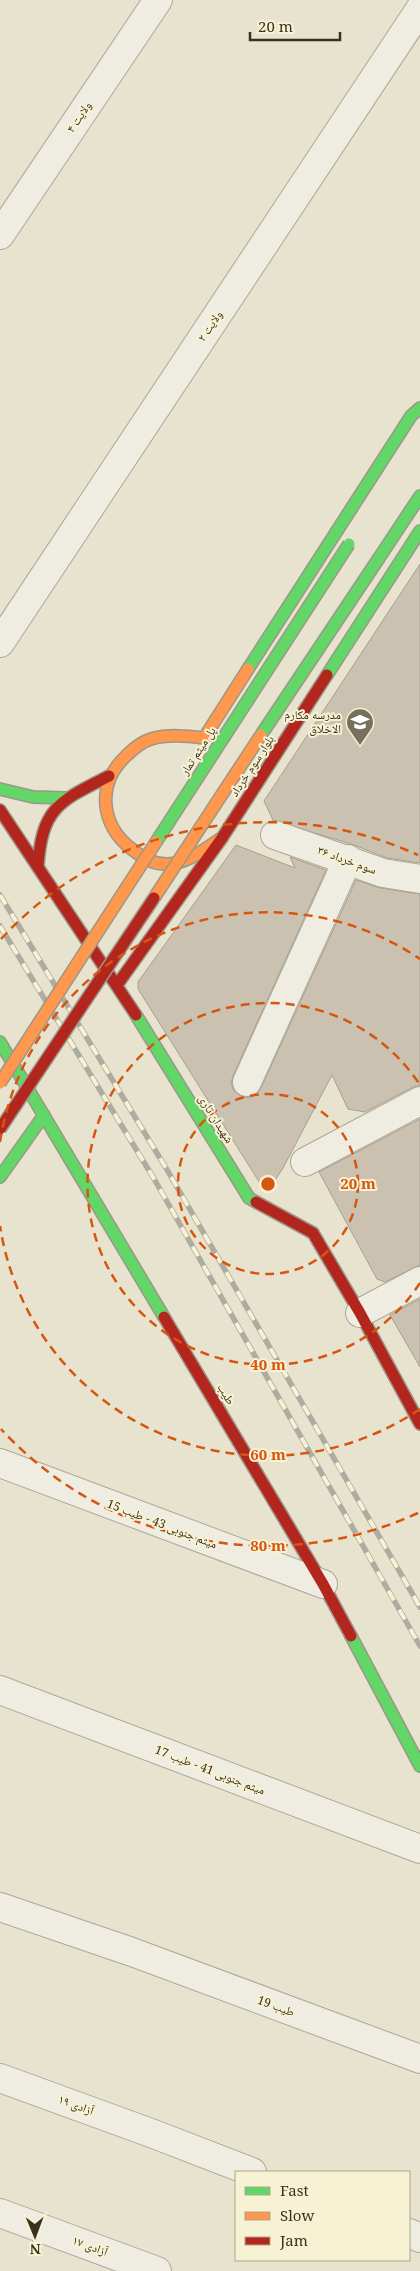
<svg xmlns="http://www.w3.org/2000/svg" width="420" height="2271" viewBox="0 0 420 2271" font-family="'Noto Serif','Noto Naskh Arabic',serif">
<style>
.building{fill:#cbc1b0;stroke:#a89f8e}
.lines{fill:none;stroke-linecap:round;stroke-linejoin:round}
.street-casing{stroke:#aca798;stroke-width:30}
.fast-casing{stroke:#9c9788;stroke-width:14}
.slow-casing{stroke:#9c9788;stroke-width:14}
.jam-casing{stroke:#9c9788;stroke-width:14}
.street{stroke:#efece1;stroke-width:28}
.fast{stroke:#63d668;stroke-width:11}
.slow{stroke:#ff974d;stroke-width:11}
.jam{stroke:#b3261e;stroke-width:11}
.rail-casing{stroke:#aeaba1;stroke-width:5.5}
.rail{stroke:#f8f2d5;stroke-width:4;stroke-dasharray:11;stroke-linecap:butt}
.fast-bridge-casing{stroke:#9c9788;stroke-width:14;stroke-linecap:butt}
.slow-bridge-casing{stroke:#9c9788;stroke-width:14;stroke-linecap:butt}
.jam-bridge-casing{stroke:#9c9788;stroke-width:14;stroke-linecap:butt}
.fast-bridge{stroke:#63d668;stroke-width:11}
.slow-bridge{stroke:#ff974d;stroke-width:11}
.jam-bridge{stroke:#b3261e;stroke-width:11}
.ring{fill:none;stroke:#d7550e;stroke-width:2.5;stroke-dasharray:9 6}
.labels{text-anchor:middle;stroke-width:4;stroke-linejoin:round;paint-order:stroke}
.street-label{font-size:12px;fill:#3c311e;stroke:#f8f2d5}
.poi-label{font-size:12px;fill:#3c311e;stroke:#f8f2d5;text-anchor:end}
.centre{fill:#d7550e;stroke:#f8f2d5;stroke-width:2.5}
.ring-label{font-size:15px;text-anchor:middle;font-weight:bold;fill:#d7550e;stroke:#f8f2d5;stroke-width:4;stroke-linejoin:round;paint-order:stroke}
</style>
<rect width="100%" height="100%" fill="#e7e3cf"/>
<!-- building -->
<path class="building" d="M420,564V863L387,858L354,845L273,820L264,801Z
M236,845L295,868L290,857L326,870L233,1076L231,1083L234,1091L241,1096L248,1098L256,1095L261,1088L356,880L380,888L420,894V1085L413,1087L365,1112L348,1109L332,1075L283,1168L268,1191L263,1188L138,989V982Z
M420,1119V1265L385,1282L377,1279L319,1172Z
M420,1299V1367L390,1315Z"/>
<g class="lines">
<!-- street casing -->
<g class="street-casing">
<path id="street" d="M0,235L158,0
M0,643L420,9
M275,835L383,873L420,879
M247,1082L348,859
M305,1162L420,1101
M360,1313L420,1281
M0,1463L323,1584
M0,1690L420,1849
M0,1907L132,1952L420,2059
M0,2078L151,2133L252,2172
M0,2213L157,2271
M409,2233L420,2238"/>
</g>
<!-- fast casing -->
<g class="fast-casing">
<path id="fast" d="M379,558L420,496
M248,669L411,416L420,408
M327,675L420,531
M0,789L33,797L66,798
M136,1015L249,1198L256,1202
M0,1042L164,1317
M0,1177L44,1115
M351,1636L420,1766"/>
</g>
<!-- slow casing -->
<g class="slow-casing">
<path id="slow" d="M222,838C205,849 188,863 168,864C154,865 143,858 133,850C100,826 96,784 126,756C133,749 141,742 151,739C168,734 187,736 204,738L248,669"/>
</g>
<!-- jam casing -->
<g class="jam-casing">
<path id="jam" d="M0,810L136,1015
M38,866C42,807 60,801 109,776
M117,985L222,838L327,675
M256,1202L313,1233L360,1313L420,1424
M164,1317L323,1584L351,1636"/>
</g>
<!-- street -->
<use href="#street" class="street"/>
<!-- fast -->
<use href="#fast" class="fast"/>
<!-- slow -->
<use href="#slow" class="slow"/>
<!-- jam -->
<use href="#jam" class="jam"/>
<!-- rail casing -->
<g class="rail-casing">
<path id="rail" d="M0,895L166,1168L420,1607
M0,926L153,1177L420,1646"/>
</g>
<!-- rail -->
<use href="#rail" class="rail"/>
<!-- fast-bridge casing -->
<g class="fast-bridge-casing">
<path id="fast-bridge" d="M261,735L379,558
M156,842L349,544"/>
</g>
<!-- slow-bridge casing -->
<g class="slow-bridge-casing">
<path id="slow-bridge" d="M154,898L261,735
M0,1083L156,842"/>
</g>
<!-- jam-bridge casing -->
<g class="jam-bridge-casing">
<path id="jam-bridge" d="M0,1129L154,898"/>
</g>
<!-- fast-bridge -->
<use href="#fast-bridge" class="fast-bridge"/>
<!-- slow-bridge -->
<use href="#slow-bridge" class="slow-bridge"/>
<!-- jam-bridge -->
<use href="#jam-bridge" class="jam-bridge"/>
</g>
<!-- distance rings -->
<g class="ring">
<circle cx="268" cy="1184" r="90"/>
<path d="M420 1283A181 181 0 1 1 420 1085"/>
<path d="M420 1409A271 271 0 0 1 0 1226M0 1142A271 271 0 0 1 420 959"/>
<path d="M418 1513A362 362 0 0 1 1 1429M1 939A362 362 0 0 1 418 855"/>
</g>
<!-- icons -->
<defs>
<g id="school-pin" transform="scale(1.4375)"><path d="M0 17L-7.5 6A9.5 9.5 0 1 1 7.5 6Z" fill="#786f5c" stroke="#f8f2d5"/><path d="M0-5L7-2L0 1L-7-2ZM-4 1L0 2.5L4 1V4Q0 6-4 4Z" fill="#fff"/></g>
</defs>
<g fill-rule="evenodd">
<use href="#school-pin" x="360" y="722"/>
</g>
<g class="labels">
<!-- street labels -->
<g class="street-label">
<text transform="translate(79 117) rotate(-56)" y="4">ولایت ۴</text>
<text transform="translate(210 326) rotate(-56)" y="4">ولایت ۲</text>
<text transform="translate(198 751) rotate(-57)" y="4">پل میثم تمار</text>
<text transform="translate(252 766) rotate(-57)" y="4">بلوار سوم خرداد</text>
<text transform="translate(347 860) rotate(20)" y="4">سوم خرداد ۳۶</text>
<text transform="translate(216 1119) rotate(58)" y="4">شهیدان تاری</text>
<text transform="translate(226 1394) rotate(59)" y="4">طیب</text>
<text transform="translate(162 1524) rotate(21)" y="4">میثم جنوبی 43 - طیب 15</text>
<text transform="translate(210 1770) rotate(21)" y="4">میثم جنوبی 41 - طیب 17</text>
<text transform="translate(276 2006) rotate(20)" y="4">طیب 19</text>
<text transform="translate(76 2105) rotate(20)" y="4">آزادی ۱۹</text>
<text transform="translate(90 2246) rotate(20)" y="4">آزادی ۱۷</text>
</g>
<!-- poi labels -->
<g class="poi-label">
<text x="341" y="719">مدرسه مکارم<tspan x="341" dy="14">الاخلاق</tspan></text>
</g>
</g>
<circle cx="268" cy="1184" r="8" class="centre"/>
<g class="ring-label">
<text x="358" y="1189">20 m</text>
<text x="268" y="1370">40 m</text>
<text x="268" y="1460">60 m</text>
<text x="268" y="1551">80 m</text>
</g>
<!-- legend -->
<rect x="235" y="2171" width="175" height="90" fill="#f8f2d5" stroke="#ada58c"/>
<rect x="245" y="2187" width="25" height="8" fill="#63d668" stroke="#ada58c"/>
<text x="280" y="2196" font-size="15" fill="#3c311e">Fast</text>
<rect x="245" y="2212" width="25" height="8" fill="#ff974d" stroke="#ada58c"/>
<text x="280" y="2221" font-size="15" fill="#3c311e">Slow</text>
<rect x="245" y="2237" width="25" height="8" fill="#b3261e" stroke="#ada58c"/>
<text x="280" y="2246" font-size="15" fill="#3c311e">Jam</text>
<!-- north arrow -->
<g transform="translate(35 2236) rotate(179)" stroke="#f8f2d5" stroke-width="4" paint-order="stroke">
<path d="M0-4L9 19L0 12L-9 19Z" fill="#3c311e"/>
<text y="-8" font-size="14" font-weight="bold" text-anchor="middle" fill="#3c311e">N</text>
</g>
<!-- scale -->
<path d="M250 32v8h90v-8" fill="none" stroke="#3c311e" stroke-width="2.5"/>
<text x="258" y="32" font-size="15" fill="#3c311e" stroke="#f8f2d5" stroke-width="4" paint-order="stroke">20 m</text>
</svg>
